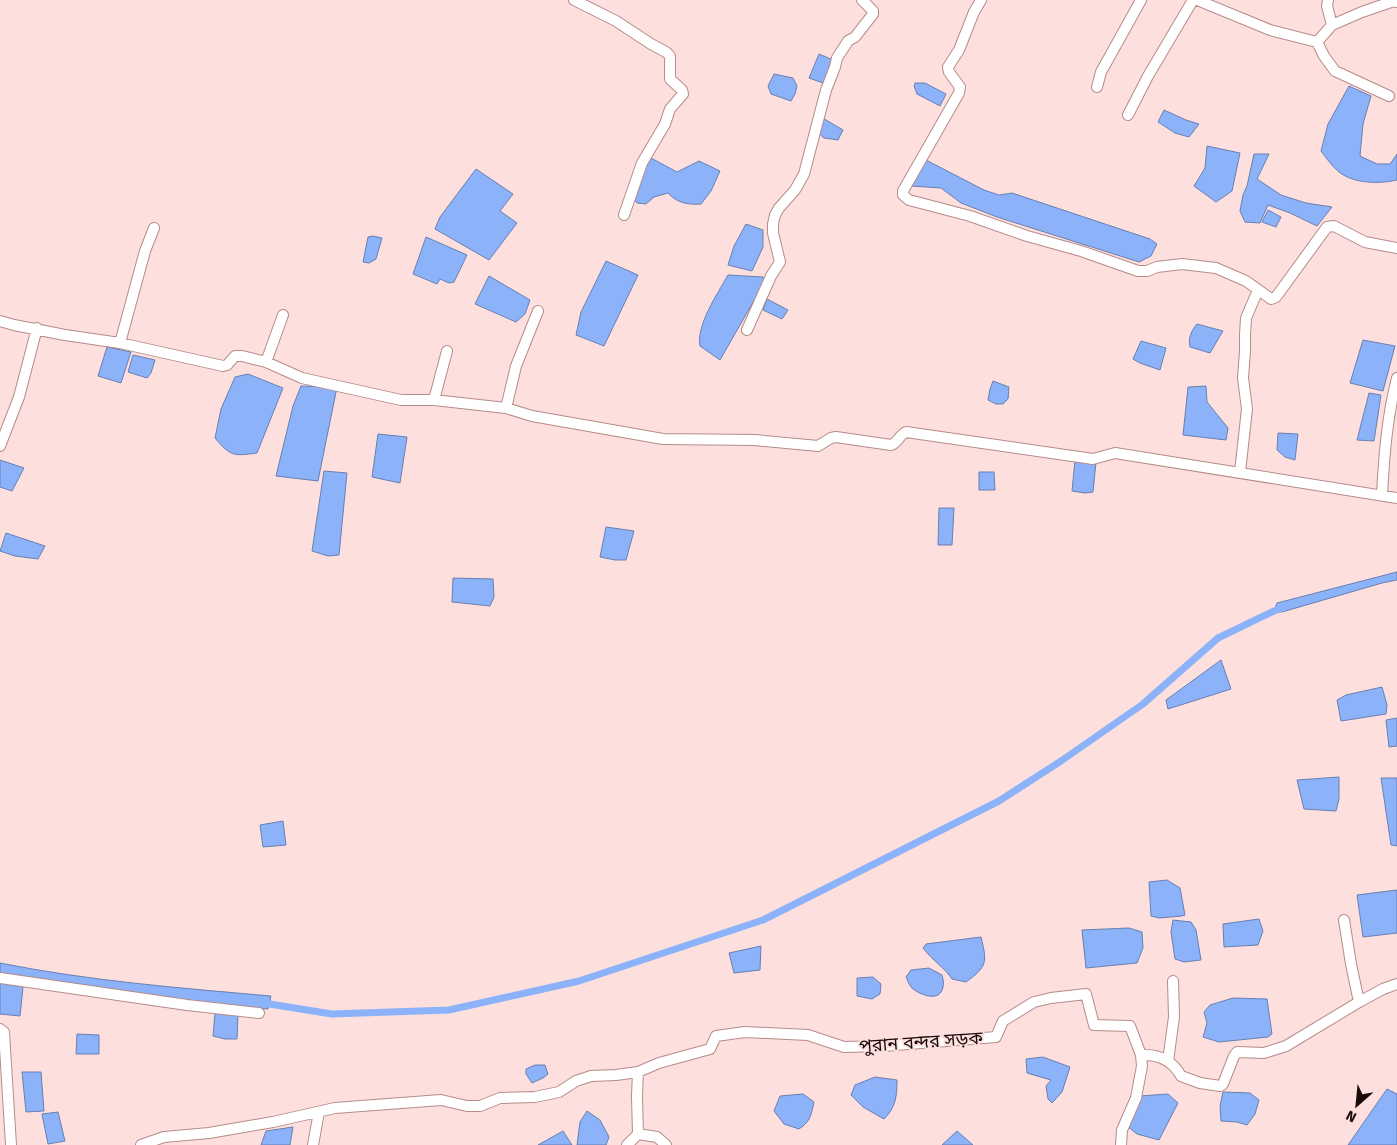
<svg xmlns="http://www.w3.org/2000/svg" width="1397" height="1145" viewBox="0 0 1397 1145" font-family="'Fira Sans','Noto Sans Bengali',sans-serif">
<style>
.water{fill:#8cb2fa;stroke:#697fb1}
.lines{fill:none;stroke-linecap:round;stroke-linejoin:round}
.canal{stroke:#8cb2fa;stroke-width:7}
.minor-casing{stroke:#b68b88;stroke-width:12}
.minor{stroke:#fff;stroke-width:10}
.labels{text-anchor:middle;stroke-width:4;stroke-linejoin:round;paint-order:stroke}
.street-label{font-size:18px;fill:#180908;stroke:#fde0de}
</style>
<rect width="100%" height="100%" fill="#fde0de"/>
<!-- water -->
<path class="water" d="M819,54L833,60L823,83L809,78Z
M774,74L793,78L797,86L795,94L791,101L771,94L768,86Z
M915,83H925L946,94L940,106L917,94L914,86Z
M1349,86L1371,96L1363,124L1360,156L1377,164H1390L1397,154V180C1380,184 1354,184 1339,172C1333,167 1326,158 1321,151L1328,124Z
M1164,110L1186,120L1199,124L1189,137L1175,133L1158,122Z
M821,117L843,130L838,140L824,138L817,132Z
M1207,146L1240,153L1232,191L1216,202L1194,186L1205,168Z
M1254,154H1269L1257,179L1281,195L1306,203L1332,207L1317,226L1290,213L1268,205L1260,223L1245,222L1240,211L1243,195L1247,186Z
M651,158L677,172L699,161L720,171L711,191L701,204C688,205 677,203 668,193L654,197L646,204L637,203L631,195L646,159Z
M924,159L984,190L999,195L1012,193L1150,239L1157,244L1151,256L1139,262L997,217L961,203L941,188L911,186Z
M476,169L513,194L500,211L517,223L489,260L435,229L440,217Z
M1268,210L1281,217L1276,227L1262,222Z
M746,224L763,230V247L752,271L728,265L734,246Z
M373,236L382,238L376,259L369,263L363,262L368,237Z
M426,237L467,255L454,282L449,283L440,279L437,284L413,274Z
M606,261L638,275L604,346L576,335L581,312Z
M728,275L763,277L764,283L720,360L700,346C696,325 718,293 728,275Z
M489,276L530,300L525,314L516,322L475,304Z
M767,299L788,310L782,319L763,310Z
M1197,324L1223,331L1210,353L1190,347C1188,338 1191,331 1197,324Z
M1363,340L1395,346L1383,391L1350,383Z
M1141,341L1166,348L1160,370L1140,363L1133,359Z
M107,347L131,352L121,383L98,376Z
M133,355L155,360L151,373L147,378L128,372Z
M248,374L283,388L257,453C234,456 231,457 215,438L221,409L235,377Z
M993,381L1009,387L1008,399L1003,404H996L988,400L990,389Z
M301,386L337,387L318,481L276,476L293,406Z
M1206,386L1207,402L1228,428L1226,440L1183,435L1188,387Z
M1369,393L1381,395L1374,441L1357,440Z
M1278,433L1298,434L1295,460L1285,457L1277,450Z
M378,434L407,437L400,483L372,477Z
M0,460L24,468L12,491L0,487Z
M1075,460L1096,462L1093,492L1085,493L1072,491Z
M324,471L347,473L339,555L328,556L312,551Z
M979,472H994L995,490H979Z
M939,508H954L952,545H938Z
M606,527L634,531L626,560H615L600,557Z
M6,533L45,546L38,559L15,556L0,551Z
M1397,572V580L1382,583L1282,612L1274,611L1277,603Z
M453,578L493,579L494,597L490,606L452,602Z
M1221,660L1231,689L1168,709L1166,700Z
M1382,687L1387,705L1386,714L1341,721L1337,700L1346,695Z
M1397,718V746L1389,747L1386,720Z
M1339,777V799L1336,811L1304,809L1297,780Z
M1381,778H1397V846L1391,845Z
M283,821L286,845L263,847L260,825Z
M1167,880L1180,888L1185,915L1182,916L1159,918L1151,916L1149,882Z
M1397,890V933L1363,937L1357,895Z
M1259,919L1263,931L1258,945L1224,947L1223,924Z
M1173,920L1191,922L1196,930L1201,960L1184,962L1175,959L1171,932Z
M1129,928L1142,932L1143,948L1137,963L1086,968L1082,930Z
M981,937C987,962 988,966 966,982L952,979C945,968 932,960 923,948L926,944Z
M761,946L760,970L734,973L729,953Z
M0,963C90,981 180,988 271,996L268,1009L195,1004L0,974Z
M929,968L942,975C943,978 944,984 943,987C940,1003 920,995 912,988C909,985 908,981 906,977L911,970Z
M873,977L881,984L880,994L872,999L857,996V978Z
M0,983L23,987L20,1016L0,1014Z
M1233,998L1267,999L1272,1034L1268,1037L1219,1042L1203,1037L1207,1023L1204,1012L1210,1005Z
M215,1013L238,1015L237,1039H225L213,1036Z
M77,1034L99,1035V1054H76Z
M1043,1057L1070,1067L1062,1092L1052,1103L1048,1099L1046,1086L1051,1080L1027,1073L1026,1059Z
M535,1065H545L548,1074L543,1078L532,1083L526,1074V1069Z
M22,1072H41L44,1111L26,1112Z
M875,1077L897,1080C897,1096 896,1107 884,1119L863,1107L851,1095L855,1085Z
M1387,1089L1397,1094V1145H1348Z
M1223,1092L1250,1093L1259,1100L1255,1114L1247,1125L1237,1122L1221,1121L1220,1106Z
M803,1094L814,1102C811,1115 811,1121 799,1129L784,1124L774,1111L780,1096Z
M1168,1094L1178,1103L1159,1140L1137,1134L1127,1126L1140,1096Z
M587,1111L600,1120L609,1137L606,1145H577L580,1122Z
M58,1112L65,1141L48,1144L42,1114Z
M293,1127L290,1145H261L266,1131Z
M563,1131L572,1145H538Z
M957,1131L973,1145H942Z"/>
<g class="lines">
<!-- canal -->
<path class="canal" d="M263,1003L332,1014L449,1010L579,981L763,920L999,801L1061,761L1143,704L1218,638L1274,611L1283,608"/>
<!-- minor casing -->
<g class="minor-casing">
<path id="minor" d="M574,0L616,21L651,44L666,52L670,56V79L682,90L683,94L670,109L665,124L642,163L624,215
M981,0L974,12L959,50L948,67L949,72L960,87L959,93L903,191V195L909,200L970,216L1027,236L1081,251L1138,271H1147L1157,267L1182,264L1216,268L1246,281L1271,299L1276,297L1327,227L1334,226L1365,242L1397,248
M1197,0L1270,30L1317,42L1324,56L1335,71L1389,96
M1328,0L1327,6L1332,25
M1317,42L1332,25L1362,12L1394,1L1397,2
M1097,87L1101,72L1141,0
M1128,115L1148,76L1193,0
M0,321L14,325L65,335L120,343L223,366L227,365L235,356H242L266,362L302,378L401,400H434L506,408L532,416L663,439L755,440L818,446L831,438L836,437L891,445C898,443 899,435 906,432L1093,459L1115,453L1397,498
M747,330L771,276L780,262L773,233V224L775,215L779,208L795,190L804,174L826,90L835,67L837,58L848,41L855,37L873,14V11L862,0
M120,343L145,251L154,228
M266,362L283,315
M434,400L447,351
M506,408L516,366L538,311
M0,446L19,397L37,328
M1240,472L1247,409L1243,378L1245,351V335L1246,318L1258,290
M1382,495C1384,456 1387,417 1397,378
M1344,920L1351,964L1359,1002
M0,978L187,1005L259,1013
M0,1029L4,1032L11,1145
M1168,1061L1174,1017L1173,981
M638,1134L657,1137L666,1145
M141,1145L164,1137L209,1133L273,1122L335,1108L441,1100L467,1106H480L500,1098L535,1097L559,1092L576,1081L591,1076L616,1075L638,1072
M313,1145L319,1112
M627,1145L638,1134L637,1096L638,1072L659,1063L710,1049L716,1036L745,1032L808,1035L844,1047L884,1046L996,1037L1003,1021L1034,1002L1051,998L1086,994L1094,1025L1130,1026L1141,1055C1159,1054 1173,1061 1181,1076L1200,1083L1220,1086L1223,1084L1234,1056L1237,1052L1264,1053L1286,1046L1359,1002L1383,989L1397,984
M1121,1145L1122,1130L1136,1098L1142,1066L1141,1055"/>
</g>
<!-- minor -->
<use href="#minor" class="minor"/>
</g>
<g class="labels">
<!-- street labels -->
<g class="street-label">
<text transform="translate(921 1042) rotate(-4)" y="6">পুরান বন্দর সড়ক</text>
</g>
</g>
<!-- north arrow -->
<g transform="translate(1357 1105) rotate(207)" stroke="#fde0de" stroke-width="4" paint-order="stroke">
<path d="M0-4L9 19L0 12L-9 19Z" fill="#180908"/>
<text y="-8" font-size="14" font-weight="bold" text-anchor="middle" fill="#180908">N</text>
</g>
</svg>
